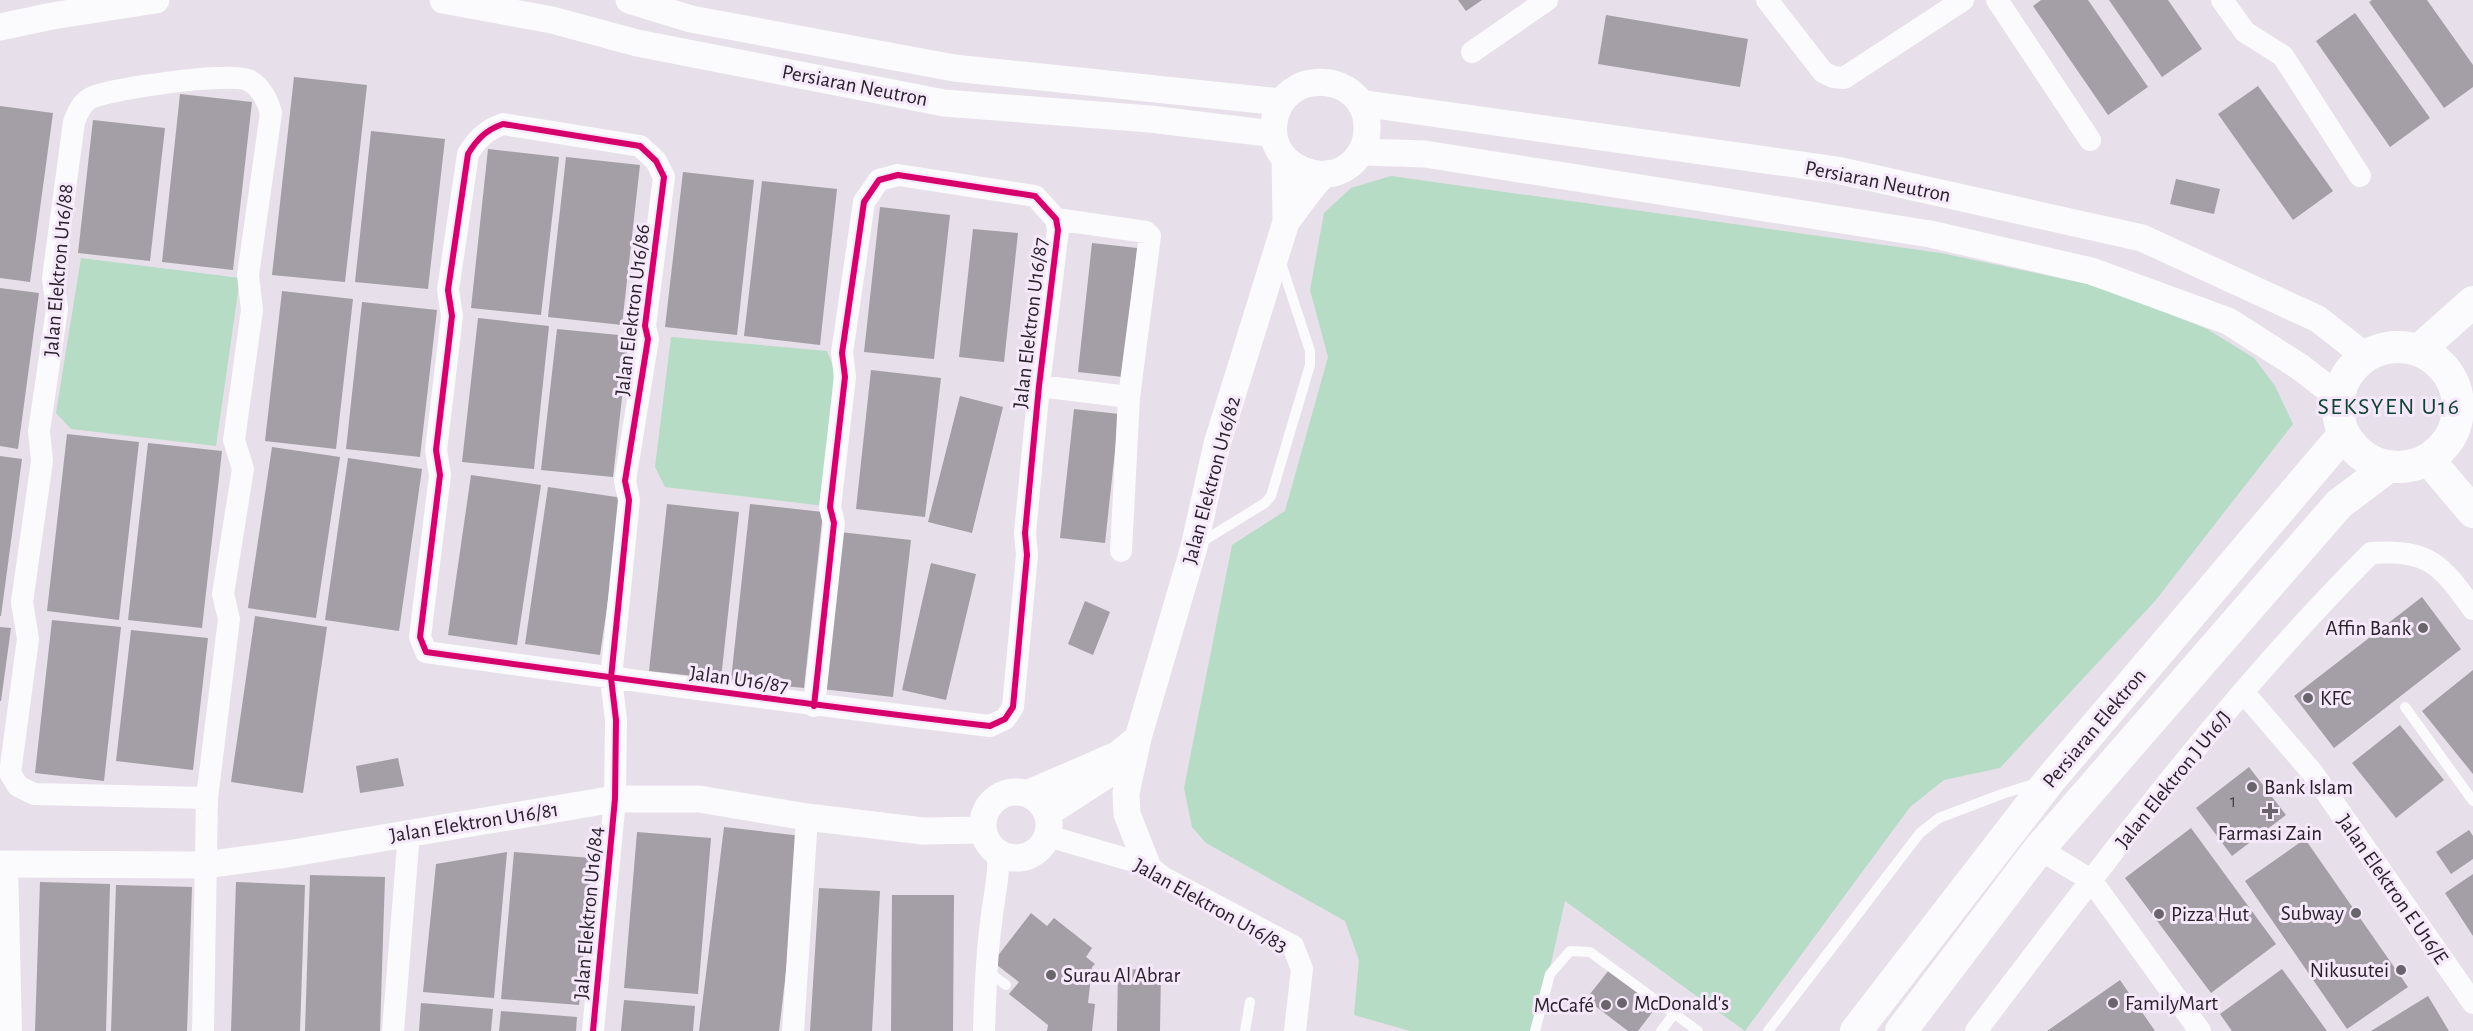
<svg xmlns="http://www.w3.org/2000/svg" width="2473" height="1031" viewBox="0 0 2473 1031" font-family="'Alegreya Sans',sans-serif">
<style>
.green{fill:#b6dcc5}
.building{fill:#a49ea6}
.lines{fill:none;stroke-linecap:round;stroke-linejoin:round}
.service{stroke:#fbfafc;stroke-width:10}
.minor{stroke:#fbfafc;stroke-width:22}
.tertiary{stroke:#fbfafc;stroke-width:27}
.secondary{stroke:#fbfafc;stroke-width:32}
.cycleway-casing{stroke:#f6e8fb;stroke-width:10}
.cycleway{stroke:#d6006c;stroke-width:6}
.poi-dot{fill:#6a646c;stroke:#f6e8fb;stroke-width:2}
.labels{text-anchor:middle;stroke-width:6;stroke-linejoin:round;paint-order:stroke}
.number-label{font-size:18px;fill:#464048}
.street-label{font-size:21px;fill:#272128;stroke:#f6e8fb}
.poi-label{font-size:21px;fill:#272128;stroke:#f6e8fb;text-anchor:start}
.quarter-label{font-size:24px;letter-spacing:1.5px;fill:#114434;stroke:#f6e8fb}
</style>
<rect width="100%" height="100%" fill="#e7dfe9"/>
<!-- green -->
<path class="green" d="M1391,176L1941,253L2102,287L2207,329L2254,358L2275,386L2293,424L2155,601L2000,768L1944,780L1910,807L1745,1031L1565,901L1536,1031H1410L1354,1015L1359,960L1345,921L1206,843L1192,827L1184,788L1232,545L1285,511L1328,357L1310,290L1324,213L1351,188Z
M81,258L240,278L216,446L71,429L56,413Z
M671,337L827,351L834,368L825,506L665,487L655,467Z"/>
<!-- building -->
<path class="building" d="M1458,0H1482L1466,11Z
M2041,0H2088L2148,87L2108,115L2033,6Z
M2109,0H2168L2202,49L2162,77Z
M2372,0H2427L2473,65V87L2444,108L2369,2Z
M2355,13L2430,118L2390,147L2316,41Z
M1606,15L1748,39L1740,87L1598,64Z
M294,77L367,85L345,282L272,275Z
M2258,86L2333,191L2293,220L2218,114Z
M180,94L252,102L233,270L162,262Z
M0,106L53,113L30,282L0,278Z
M93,120L165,128L150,261L78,253Z
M371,131L445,139L428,289L355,282Z
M488,149L559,157L541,315L471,308Z
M566,157L640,165L622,325L548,317Z
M683,172L754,180L737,335L665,327Z
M2176,179L2220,189L2214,214L2170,204Z
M762,181L837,189L820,345L744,336Z
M880,207L950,215L934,359L864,352Z
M973,229L1018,233L1004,362L959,357Z
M1092,243L1137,248L1123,377L1078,372Z
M0,288L39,293L18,449L0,446Z
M282,291L353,299L336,449L265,441Z
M362,302L437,310L420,457L346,449Z
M478,318L549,326L534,469L462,462Z
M557,329L629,336L613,477L541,470Z
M871,370L941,378L925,517L856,509Z
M960,396L1003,407L972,533L928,522Z
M1074,409L1119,414L1105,543L1060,538Z
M67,434L139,442L119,620L47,611Z
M148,443L222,451L202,628L128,620Z
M272,447L340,457L316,618L248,608Z
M0,456L22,459L1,616H0Z
M348,458L422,469L399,631L325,620Z
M471,475L541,485L517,645L448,635Z
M548,487L623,498L600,655L525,644Z
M667,504L739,512L721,679L649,671Z
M750,504L823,512L804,688L731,680Z
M840,532L911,540L893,697L822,689Z
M931,563L976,574L946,700L902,690Z
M2422,597L2461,649L2334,748L2294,696Z
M1085,601L1110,612L1093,655L1068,644Z
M255,616L327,627L303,793L231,782Z
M52,620L121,627L104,781L35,773Z
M0,627L11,628L1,701H0Z
M131,630L208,638L193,770L116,761Z
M2473,670V774L2422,711Z
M2400,725L2444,780L2396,818L2352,763Z
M398,758L404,786L360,793L356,766Z
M2249,767L2286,815L2232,856L2196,808Z
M724,827L802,836L779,1031H699Z
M2191,828L2276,944L2211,993L2125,878Z
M2469,830L2473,836V859L2451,874L2436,852Z
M637,832L711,838L698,994L624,988Z
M2305,839L2408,987L2347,1029L2245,881Z
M507,852L494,998L423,992L436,864Z
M514,852L592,858L579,1005L501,999Z
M2473,874V936L2445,893Z
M310,875L385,877L380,1031H305Z
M40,882L110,884L106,1031H35Z
M236,882L305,885L300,1031H231Z
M116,885L192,887L187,1031H111Z
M819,888L880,891L872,1031H810Z
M892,895H954L953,1031H891Z
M1031,913L1047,926L1054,918L1092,948L1086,957L1095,964L1092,967L1088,1003L1095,1004L1092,1031H1047L1048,1025L1009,994L1019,982L993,962Z
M1118,969L1161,970L1160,1031H1117Z
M2282,969L2327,1031H2232L2220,1014Z
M1609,970L1657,1006L1638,1031H1628L1586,999Z
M2120,980L2155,1031H2047Z
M2428,996L2449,1031H2371Z
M624,1000L695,1006L693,1031H621Z
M421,1003L493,1009L491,1031H419Z
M501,1011L577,1017L576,1031H499Z"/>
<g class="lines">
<!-- service -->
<path class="service" d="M1200,543L1265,503L1271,496L1310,365V351L1280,260
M2405,707L2473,801
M986,974H991L1006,985
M1245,1031L1250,1002
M1535,1031L1550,974L1570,951L1590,952L1698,1031
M1661,1031L1674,1014
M1768,1031L1920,833L1939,818L2002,794L2037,783"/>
<!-- minor -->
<path class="minor" d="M1767,0L1823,72L1833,77L1844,78L1963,0
M1997,0L2090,140
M2222,0L2245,32L2283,56L2360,176
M1472,52L1547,0
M1056,219L1146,232L1150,236L1129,397L1121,551
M1039,386L1129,397
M2244,693L2312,772L2473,1003
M1048,836L1147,865L1164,878L1293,946L1302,969L1295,1031
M2039,849L2091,880L2200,1031
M7,864L11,1031
M203,1031L207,798L229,619L223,594L243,469L234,440L252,310L248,275L271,113C268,101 260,85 248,80C227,72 116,88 93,97C82,101 78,112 74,122L53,278L57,309L39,431L42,461L22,602L28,639L10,773L18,786L34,794L207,798
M393,1031L409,833
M593,1031L615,799L616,720L611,678L629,500L625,481L648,339L645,326L664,177L656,161L640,146L503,124C486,130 477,139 468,154L448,290L452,316L436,450L440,475L420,637L426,652C614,678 802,704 990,726L1005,719L1013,707L1027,555L1025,533L1039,386L1058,230L1056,219L1035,196L898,175L879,180L864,202L842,353L845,377L830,507L834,523L814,706
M793,1031L807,817
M984,1031C985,995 986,959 991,923C993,899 1000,877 998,853
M1976,1031C2101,867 2225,699 2371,553C2430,549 2441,565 2473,609"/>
<!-- tertiary -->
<path class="tertiary" d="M443,0L552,20L637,43L944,103L1150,119L1274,134
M629,0L691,19L954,68L1281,102
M0,27L52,16L156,0
M1360,103L1837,170L2142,238L2318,319L2365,356
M1361,152L1425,154L1930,234L2091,271L2228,321L2300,367L2339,397
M1286,222C1294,212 1315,181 1324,175C1327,173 1334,174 1337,172C1355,166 1367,148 1367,129C1369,71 1281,65 1274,123C1270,155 1296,173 1324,175
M983 825a33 33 0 1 1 66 0a33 33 0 1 1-66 0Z
M1029,793L1117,755L1138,738
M1048,813L1110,773
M0,864L204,865L287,854L615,799H699L807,817L923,831L983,830
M1147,865L1127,814L1126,793L1138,738L1194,547L1217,444L1286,222L1285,159"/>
<!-- secondary -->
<path class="secondary" d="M2338 407a60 60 0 1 1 120 0a60 60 0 1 1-120 0Z
M2419,350L2473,302
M2429,460L2473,512
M1856,1031L2050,780L2344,434
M1901,1031L2039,849L2339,504L2388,467"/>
<!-- cycleway casing -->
<g class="cycleway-casing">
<path id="cycleway" d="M593,1031L615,799L616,720L611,678L629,500L625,481L648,339L645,326L664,177L656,161L640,146L503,124C486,130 477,139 468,154L448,290L452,316L436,450L440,475L420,637L426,652C614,678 802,704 990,726L1005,719L1013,707L1027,555L1025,533L1039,386L1058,230L1056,219L1035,196L898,175L879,180L864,202L842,353L845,377L830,507L834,523L814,706"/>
</g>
<!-- cycleway -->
<use href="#cycleway" class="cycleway"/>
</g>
<!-- markers -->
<g class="poi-dot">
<circle cx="2423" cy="628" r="6"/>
<circle cx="2308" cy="698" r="6"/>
<circle cx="2252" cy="787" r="6"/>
<path d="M2267 802h6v6h6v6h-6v6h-6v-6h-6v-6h6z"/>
<circle cx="2356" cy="913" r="6"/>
<circle cx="2159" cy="914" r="6"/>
<circle cx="2401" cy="970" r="6"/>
<circle cx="1051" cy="975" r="6"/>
<circle cx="1622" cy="1003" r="6"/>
<circle cx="2113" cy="1003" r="6"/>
<circle cx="1606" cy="1005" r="6"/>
</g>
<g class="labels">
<!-- number labels -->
<g class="number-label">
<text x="2233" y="807">1</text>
</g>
<!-- street labels -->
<g class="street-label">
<text transform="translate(855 85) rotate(11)" y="7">Persiaran Neutron</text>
<text transform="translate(1878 181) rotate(11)" y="7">Persiaran Neutron</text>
<text transform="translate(58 270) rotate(-85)" y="7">Jalan Elektron U16/88</text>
<text transform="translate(632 310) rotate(-83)" y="7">Jalan Elektron U16/86</text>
<text transform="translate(1030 323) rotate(-83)" y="7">Jalan Elektron U16/87</text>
<text transform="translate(1211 480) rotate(-75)" y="7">Jalan Elektron U16/82</text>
<text transform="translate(739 679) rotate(8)" y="7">Jalan U16/87</text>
<text transform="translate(2094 728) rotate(-50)" y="7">Persiaran Elektron</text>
<text transform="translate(2173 779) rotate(-51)" y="7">Jalan Elektron J U16/J</text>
<text transform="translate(474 822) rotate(-9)" y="7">Jalan Elektron U16/81</text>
<text transform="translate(2393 889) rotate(55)" y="7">Jalan Elektron E U16/E</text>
<text transform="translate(1211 905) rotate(29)" y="7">Jalan Elektron U16/83</text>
<text transform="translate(588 913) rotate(-85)" y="7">Jalan Elektron U16/84</text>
</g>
<!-- poi labels -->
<g class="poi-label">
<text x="2411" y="635" text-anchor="end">Affin Bank</text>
<text x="2320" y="705">KFC</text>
<text x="2264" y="794">Bank Islam</text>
<text x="2270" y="840" text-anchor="middle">Farmasi Zain</text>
<text x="2344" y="920" text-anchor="end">Subway</text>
<text x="2171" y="921">Pizza Hut</text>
<text x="2389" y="977" text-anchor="end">Nikusutei</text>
<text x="1063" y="982">Surau Al Abrar</text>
<text x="1634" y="1010">McDonald's</text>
<text x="2125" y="1010">FamilyMart</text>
<text x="1594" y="1012" text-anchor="end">McCafé</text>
</g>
<!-- quarter labels -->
<g class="quarter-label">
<text x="2389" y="414">SEKSYEN U16</text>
</g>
</g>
</svg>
